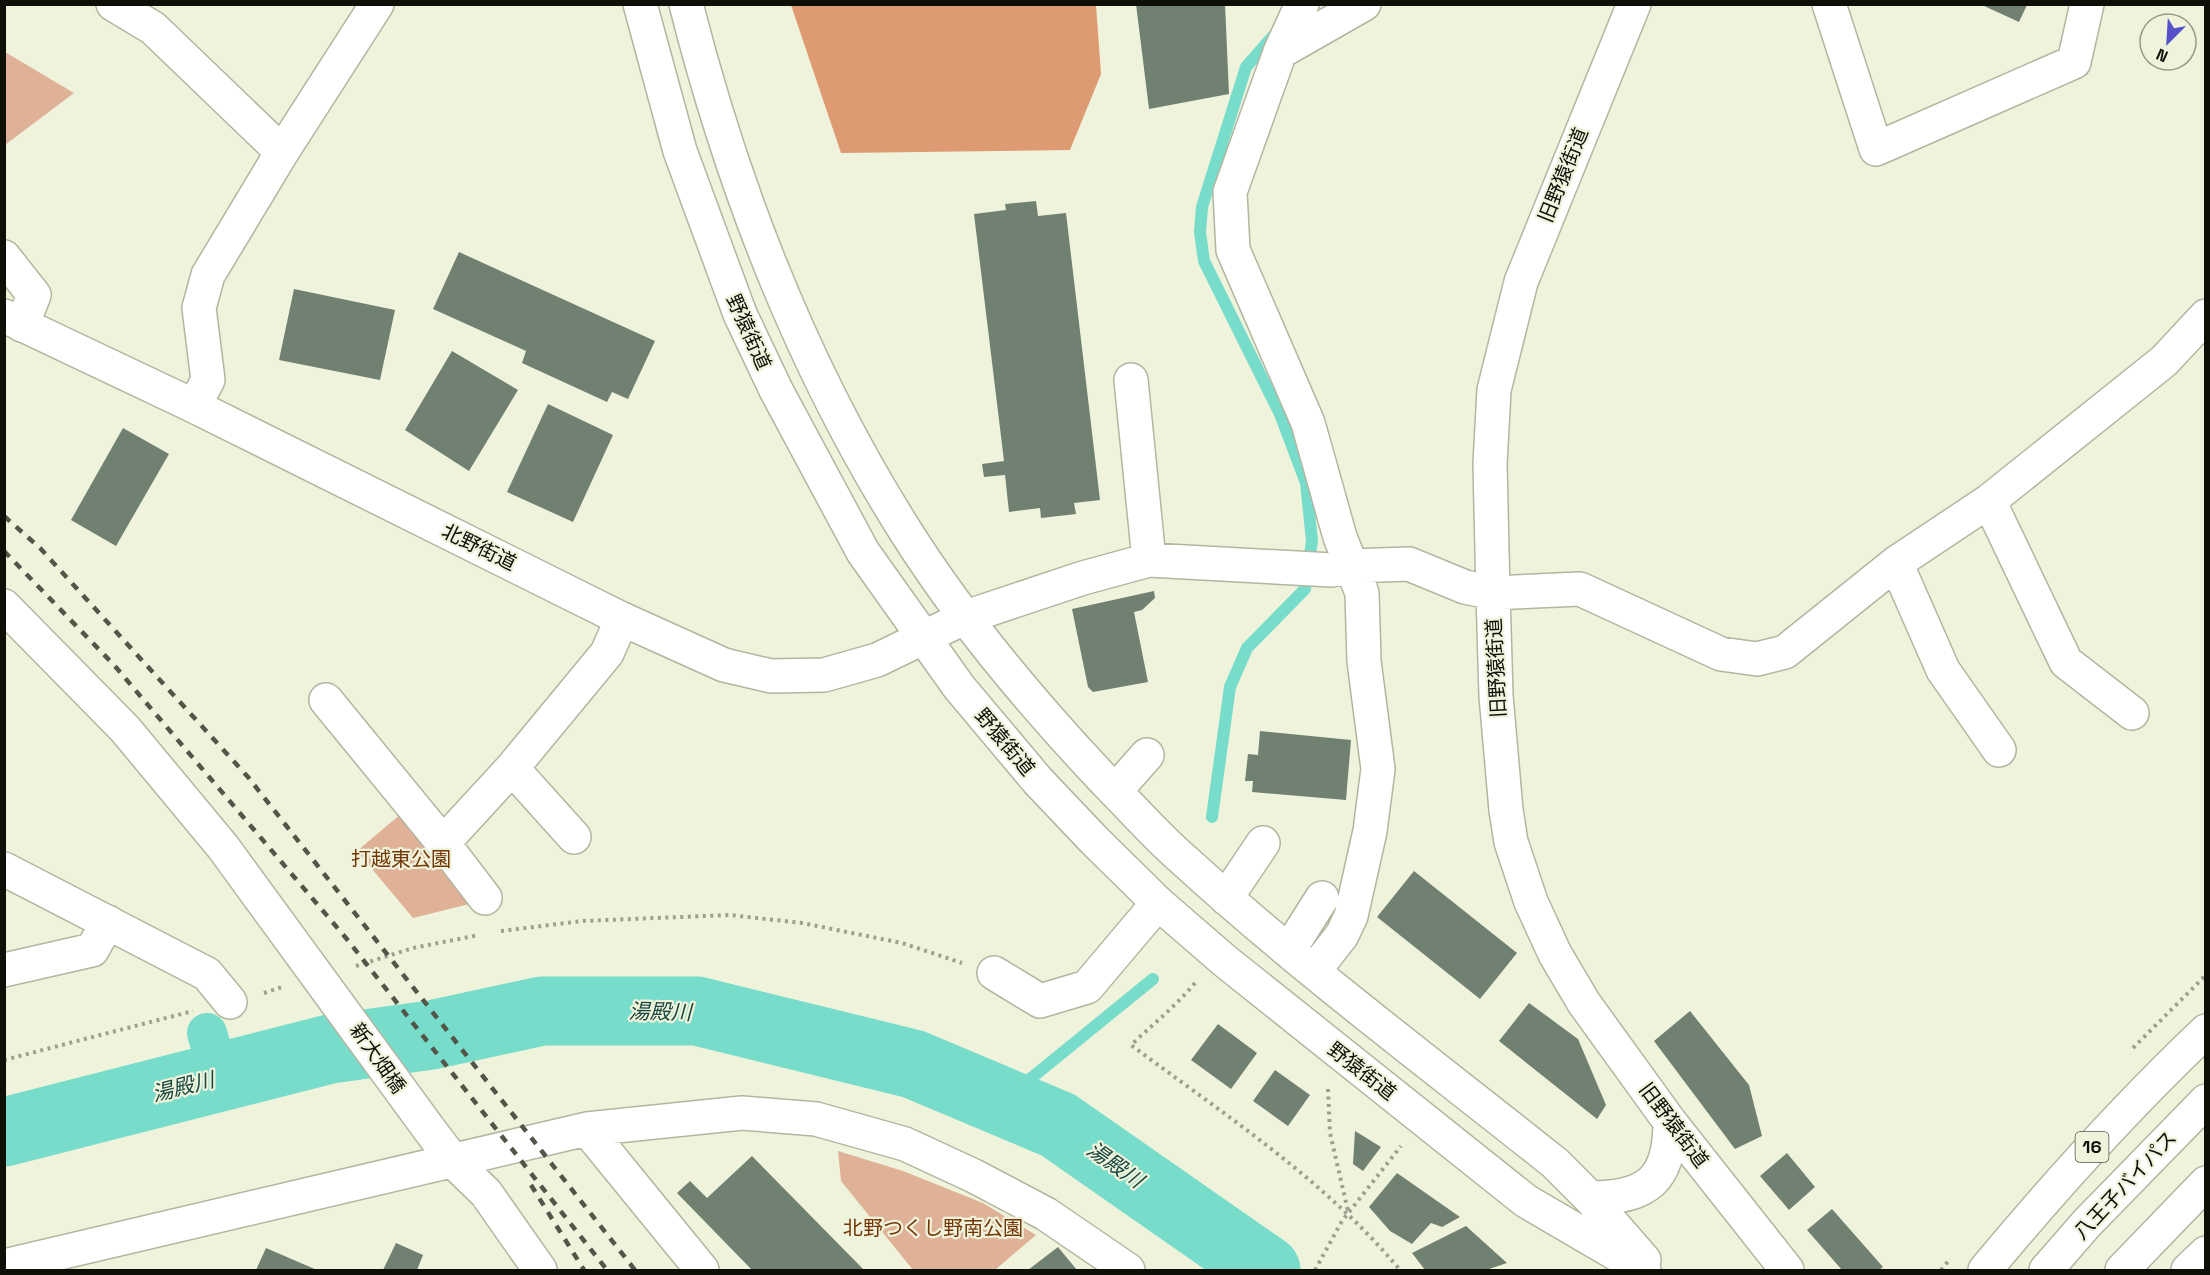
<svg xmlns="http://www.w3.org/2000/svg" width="2210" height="1275" viewBox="0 0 2210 1275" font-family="'Space Grotesk','Noto Sans JP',sans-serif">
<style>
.green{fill:#dfb298}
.forest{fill:#de9a72}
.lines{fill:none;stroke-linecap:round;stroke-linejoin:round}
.stream{stroke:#78dccb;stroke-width:12}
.canal{stroke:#78dccb;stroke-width:40}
.river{stroke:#78dccb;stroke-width:69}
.building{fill:#708172}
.minor-casing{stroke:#b2b6a0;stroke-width:36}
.major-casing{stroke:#b2b6a0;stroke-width:36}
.highway-casing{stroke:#b2b6a0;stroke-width:36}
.path{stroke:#9ca08e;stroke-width:4;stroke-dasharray:3 4.5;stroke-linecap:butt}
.minor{stroke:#fff;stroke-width:33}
.major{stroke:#fff;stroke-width:33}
.highway{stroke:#fff;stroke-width:33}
.rail{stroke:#535549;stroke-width:4.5;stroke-dasharray:8 8;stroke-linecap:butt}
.labels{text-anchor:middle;stroke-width:4.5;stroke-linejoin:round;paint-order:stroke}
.shield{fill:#eff3dc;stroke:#525448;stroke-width:1.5}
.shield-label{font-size:18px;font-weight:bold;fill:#0e1008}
.street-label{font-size:20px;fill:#0e1008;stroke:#eff3dc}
.park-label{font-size:20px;fill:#733606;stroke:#eff3dc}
.water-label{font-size:21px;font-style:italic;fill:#19463f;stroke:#eff3dc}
</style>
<rect width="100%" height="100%" fill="#eff3dc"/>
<!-- green -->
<path class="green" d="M5,52L74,93L5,145Z
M402,813L473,903L413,918L357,851Z
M838,1151L903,1171L983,1203L1036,1235L995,1270H913L841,1181Z"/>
<!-- forest -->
<path class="forest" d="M791,5H1096L1101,74L1070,150L841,153Z"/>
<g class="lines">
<!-- stream -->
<path class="stream" d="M1212,817L1230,687L1247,648L1305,589L1312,541L1306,483L1280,414L1204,261L1200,232L1202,207L1246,67L1274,35
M1003,1101L1153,979"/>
<!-- canal -->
<path class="canal" d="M207,1033L220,1078"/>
<!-- river -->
<path class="river" d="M4,1132L330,1049L431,1035L542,1011H697L913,1064L1058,1125L1266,1270"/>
</g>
<!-- building -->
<path class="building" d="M1136,4H1225L1229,94L1149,109Z
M1982,5H2027L2019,22Z
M1036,201L1038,216L1066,213L1100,500L1074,503L1076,514L1041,518L1040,508L1009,512L1005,475L984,477L982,464L1004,461L974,214L1006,210L1005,204Z
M459,252L655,341L628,399L612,392L607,402L522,363L526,351L433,309Z
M294,289L395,310L380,380L279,360Z
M452,351L518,390L469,471L405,430Z
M548,404L613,435L573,522L507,492Z
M123,428L169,454L116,546L71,520Z
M1154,591L1155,598L1142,610L1134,612L1148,682L1093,692L1088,687L1072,609Z
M1260,731L1351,740L1346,800L1252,792L1253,781H1245L1248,754L1258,755Z
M1414,871L1517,953L1480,999L1377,917Z
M1529,1003L1578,1039L1606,1105L1597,1119L1499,1041Z
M1690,1011L1749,1085L1762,1136L1735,1149L1654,1041Z
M1218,1024L1257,1053L1231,1089L1191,1060Z
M1275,1070L1310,1095L1288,1126L1253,1101Z
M1355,1131L1381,1147L1363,1171L1353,1164Z
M1787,1153L1815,1187L1789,1210L1760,1176Z
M752,1156L864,1270H752L677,1193L690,1181L707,1198Z
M1397,1173L1460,1217L1442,1227L1431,1223L1412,1244L1390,1231L1369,1207Z
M1832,1209L1883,1267L1879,1270H1842L1807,1230Z
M1466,1226L1507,1263L1486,1270H1425L1412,1253Z
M396,1243L423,1255L417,1270H383Z
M1058,1247L1077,1270H1028Z
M266,1248L317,1270H256Z"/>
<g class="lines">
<!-- minor casing -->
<g class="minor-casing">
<path id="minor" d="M113,4L153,28L282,152
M1302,4L1280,52L1230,192L1233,250L1308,423L1340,537L1362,593L1364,661L1378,769L1370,831L1351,916L1342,935L1314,971
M1634,4L1521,282L1494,390L1490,464L1493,593L1496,696L1506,810L1511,842L1531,902L1555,954L1584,1003L1670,1122L1787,1270
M1829,4L1876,149L2074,62L2087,4
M1280,52L1364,4
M4,257L34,295L22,325
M1131,380L1149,560
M194,406L208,380L199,308L208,275L282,152L377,4
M1989,501L2066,662L2132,713
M1896,563L1943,670L1999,750
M4,606L125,729L223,847L429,1129L454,1162L486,1193L540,1270
M966,617L1083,578L1149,560L1332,570L1351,566L1409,564L1465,587L1493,593L1580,589L1721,654L1757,659L1785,652L1896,563L1989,501L2164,361L2206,316
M326,700L443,843L485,898
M512,768L574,837
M1115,791L1147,755
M443,843L512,768L607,653L622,619
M4,869L207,974L230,1002
M1226,898L1263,843
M1289,950L1322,898
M4,970L92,950L108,922
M994,973L1040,1001L1087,987L1158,903
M587,1129L702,1270
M1590,1198C1647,1198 1670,1180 1670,1122
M4,1266L587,1129L742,1113L816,1119L905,1144L974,1176L1046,1214L1128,1270"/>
</g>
<!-- major casing -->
<g class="major-casing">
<path id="major" d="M640,4L680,151L740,314L776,390L863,552L959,687L1038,781L1094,840L1158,903L1225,961L1526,1201L1644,1270
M686,4C733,189 804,371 906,532C963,622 1033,705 1106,782C1132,808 1157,837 1185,861C1302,968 1431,1064 1555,1163L1590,1198L1644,1260
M4,316L194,406L622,619L724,665L771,676L824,675L877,660L966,617"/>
</g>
<!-- highway casing -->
<g class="highway-casing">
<path id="highway" d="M1985,1270C2054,1187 2127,1106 2206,1031
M2046,1270L2087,1223L2206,1101
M2122,1270L2206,1183
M2188,1270L2206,1253"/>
</g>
<!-- path -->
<path class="path" d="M501,931L582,921L730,915L802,923L902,943L962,963
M356,966L413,948L479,935
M1195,983C1176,1006 1153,1024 1131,1045C1225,1115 1325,1180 1400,1270
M264,993L282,987
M2133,1048L2206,975
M4,1060L193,1011
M1328,1089L1330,1133L1348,1211
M1315,1270L1342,1221L1401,1146
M1941,1270L1950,1259"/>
<!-- minor -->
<use href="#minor" class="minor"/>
<!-- major -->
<use href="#major" class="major"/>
<!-- highway -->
<use href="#highway" class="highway"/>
<!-- rail -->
<path class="rail" d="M4,516L40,548L248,777L635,1270
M4,551L114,665L346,938L607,1270
M531,1185L584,1270"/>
</g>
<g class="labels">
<!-- shield labels -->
<rect class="shield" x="2075.5" y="1132" width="33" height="30" rx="4.5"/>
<g class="shield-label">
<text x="2092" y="1153">16</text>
</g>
<!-- street labels -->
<g class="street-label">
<text transform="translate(1563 175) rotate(-68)" y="7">旧野猿街道</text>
<text transform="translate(749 332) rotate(66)" y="7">野猿街道</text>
<text transform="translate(479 547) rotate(26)" y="7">北野街道</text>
<text transform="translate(1496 668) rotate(-93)" y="7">旧野猿街道</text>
<text transform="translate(1005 742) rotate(50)" y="7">野猿街道</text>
<text transform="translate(378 1058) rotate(55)" y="7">新大畑橋</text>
<text transform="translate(1362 1071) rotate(38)" y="7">野猿街道</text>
<text transform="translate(1674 1125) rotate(53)" y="7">旧野猿街道</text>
<text transform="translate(2125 1185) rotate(-47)" y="7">八王子バイパス</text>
</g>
<!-- park labels -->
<g class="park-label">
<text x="401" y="866">打越東公園</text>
<text x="933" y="1235">北野つくし野南公園</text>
</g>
<!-- water labels -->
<g class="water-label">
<text transform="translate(660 1012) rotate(1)" y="7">湯殿川</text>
<text transform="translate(183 1087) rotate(-14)" y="7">湯殿川</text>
<text transform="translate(1115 1165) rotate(35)" y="7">湯殿川</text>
</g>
</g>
<!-- border -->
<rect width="2210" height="1275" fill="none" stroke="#0e1008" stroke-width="12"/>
<!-- north arrow -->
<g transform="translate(2168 42) rotate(204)"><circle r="28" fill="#eff3dc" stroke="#959887" stroke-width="1.5"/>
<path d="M0-4.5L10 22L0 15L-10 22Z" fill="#5552c9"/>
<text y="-9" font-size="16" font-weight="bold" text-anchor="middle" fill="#0e1008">N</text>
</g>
</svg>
